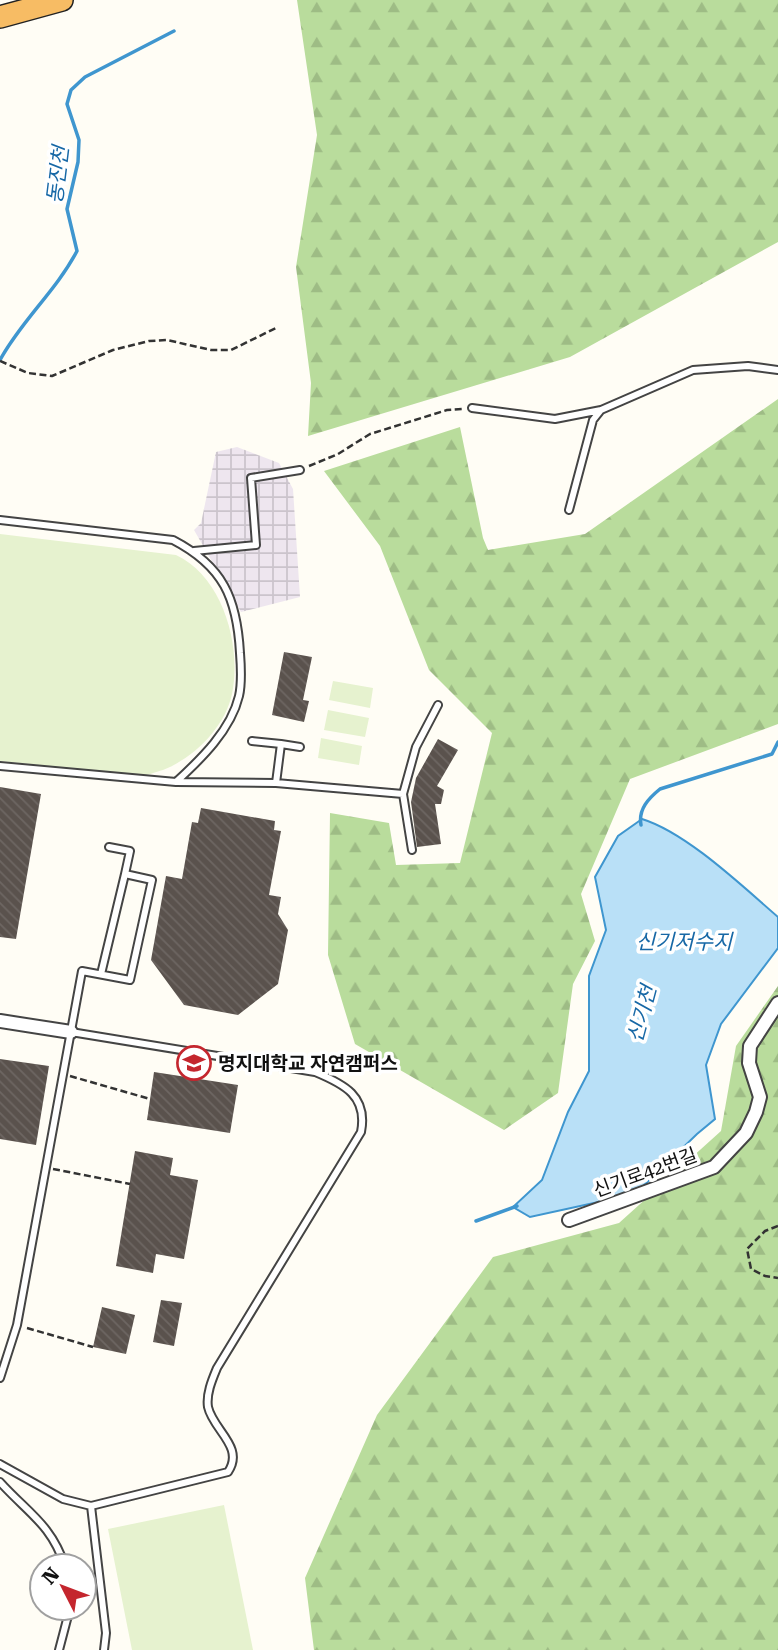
<svg xmlns="http://www.w3.org/2000/svg" width="778" height="1650" viewBox="0 0 778 1650" font-family="'Roboto Serif','Noto Sans KR',serif">
<style>
.industrial{fill:url(#industrial-grid)}
.forest{fill:url(#forest-firs)}
.pitch{fill:#e6f2cf}
.water{fill:#b9e0f7;stroke:#3f96cf;stroke-width:2}
.lines{fill:none;stroke-linecap:round;stroke-linejoin:round}
.stream{stroke:#3f96cf;stroke-width:3.5}
.building{fill:url(#building-back-hatch)}
.service-casing{stroke:#444;stroke-width:10}
.minor-casing{stroke:#444;stroke-width:16}
.trunk-casing{stroke:#222;stroke-width:24}
.path{stroke:#333;stroke-width:2.5;stroke-dasharray:7 3.5;stroke-linecap:butt}
.service{stroke:#fff;stroke-width:6}
.minor{stroke:#fff;stroke-width:12}
.trunk{stroke:#f7bc64;stroke-width:21}
.labels{text-anchor:middle;stroke-width:7;stroke-linejoin:round;paint-order:stroke}
.poi-label{font-size:19px;font-weight:bold;fill:#111;stroke:#fff;text-anchor:start}
.street-label{font-size:19px;fill:#111;stroke:#fff}
.water-label{font-size:21px;font-style:italic;fill:#1768a6;stroke:#fff}
</style>
<defs>
<pattern id="industrial-grid" width="8" height="8" patternUnits="userSpaceOnUse" patternTransform="scale(1.75)"><rect width="8" height="8" fill="#eee6ef"/><path d="M0 4h8M4 0v8" fill="none" stroke="#cbc4cc"/></pattern>
<pattern id="forest-firs" width="22" height="20" patternUnits="userSpaceOnUse" patternTransform="scale(1.75)"><rect width="22" height="20" fill="#b9dc9c"/><path d="M5 1l3.5 6h-7zM16 11l3.5 6h-7z" fill="#9ebc85"/></pattern>
<pattern id="building-back-hatch" width="6" height="6" patternUnits="userSpaceOnUse" patternTransform="scale(1.75)"><rect width="6" height="6" fill="#5a524d"/><path d="M-1 5l2 2M0 0l6 6M5-1l2 2" fill="none" stroke="#6d6662"/></pattern>
</defs>
<rect width="100%" height="100%" fill="#fffdf5"/>
<!-- industrial -->
<path class="industrial" d="M237,447L279,463L293,489L300,597L241,612L194,530L201,523L216,452Z"/>
<!-- forest -->
<path class="forest" d="M297,0H778V242L570,357L308,436L311,383L296,267L317,135Z
M778,399V724L630,779L581,894L595,941L573,984L558,1093L504,1130L355,1044L328,955L330,813L389,823L396,865L460,863L492,733L429,670L380,546L324,471L460,427L483,538L488,550L585,534Z
M778,986V1650H314L305,1578L377,1415L493,1257L619,1223L721,1131L736,1046Z"/>
<!-- pitch -->
<path class="pitch" d="M0,534L176,555C223,577 242,646 232,694C225,727 194,758 163,770C156,772 145,776 137,777C124,777 109,773 95,772C63,768 32,764 0,761Z
M333,681L373,688L370,708L329,700Z
M328,710L369,718L365,737L324,730Z
M321,738L362,746L359,765L318,758Z
M224,1505L253,1650H132L108,1529Z"/>
<!-- water -->
<path class="water" d="M642,819C687,833 742,886 778,917V948L721,1024L706,1065L715,1119L697,1134L635,1194L530,1217L513,1207L542,1180L568,1112L589,1071V976L606,930L595,877L618,836Z"/>
<g class="lines">
<!-- stream -->
<path class="stream" d="M0,360C21,321 56,291 77,251L67,209L78,162L79,140L67,104L71,90L85,77L174,31
M641,825C638,809 649,798 660,789L772,754L778,742
M476,1221L517,1206"/>
</g>
<!-- building -->
<path class="building" d="M284,652L312,657L303,700L309,701L304,722L272,715Z
M438,739L458,750L437,786L444,790L441,804H435L441,844L417,847L411,802L416,778Z
M0,787L41,794L16,939L0,937Z
M201,808L275,821L274,830L281,831L269,895L281,897L278,914L288,930L278,984L238,1015L184,1005L151,960L166,876L182,879L192,822L198,823Z
M0,1059L49,1066L36,1145L0,1139Z
M154,1072L238,1085L230,1133L147,1120Z
M135,1151L173,1158L170,1175L198,1180L184,1259L156,1254L153,1273L116,1266Z
M161,1300L182,1303L174,1346L153,1342Z
M102,1307L135,1315L126,1354L93,1347Z"/>
<g class="lines">
<!-- service casing -->
<g class="service-casing">
<path id="service" d="M472,408L555,419L601,410
M569,510L593,420L601,410L693,370L748,366L778,370
M0,520L173,540C223,566 237,598 240,653C241,666 242,683 239,696C231,730 201,759 176,782L0,766
M194,551L256,545L251,478L300,470
M252,741L281,744L276,783
M281,744L300,747
M176,782L276,783L403,794L416,747L438,705
M403,794L412,850
M109,847L130,851L125,874
M71,1032L315,1072C344,1084 368,1096 361,1132L217,1368C212,1380 206,1394 208,1407C213,1430 245,1447 228,1472L91,1506
M0,1378L17,1325L82,971L130,980L152,880L125,874L101,974
M0,1464L63,1499L91,1506L106,1633L104,1650
M0,1482C28,1513 51,1524 65,1566
M59,1650L70,1608"/>
</g>
<!-- minor casing -->
<g class="minor-casing">
<path id="minor" d="M0,1021L71,1032
M569,1220L714,1167L746,1133L756,1112L760,1097L749,1063L750,1046L778,1003"/>
</g>
<!-- trunk casing -->
<g class="trunk-casing">
<path id="trunk" d="M0,17L62,0"/>
</g>
<!-- path -->
<path class="path" d="M0,361L28,373L52,376L113,350L149,341L167,340L211,350H231L276,328
M309,466L338,454L370,434L447,410L462,409
M70,1076L150,1099
M53,1169L130,1184
M778,1226L765,1231L747,1249L751,1269L765,1276L778,1278
M27,1328L93,1347"/>
<!-- service -->
<use href="#service" class="service"/>
<!-- minor -->
<use href="#minor" class="minor"/>
<!-- trunk -->
<use href="#trunk" class="trunk"/>
</g>
<!-- icons -->
<defs>
<g id="university-ring" transform="scale(1.75)"><circle r="9.5" fill="#fff" stroke="#c4262e" stroke-width="1.5"/><path d="M0-5L7-2L0 1L-7-2ZM-4 1L0 2.5L4 1V4Q0 6-4 4Z" fill="#c4262e"/></g>
</defs>
<g fill-rule="evenodd">
<use href="#university-ring" x="194" y="1063"/>
</g>
<g class="labels">
<!-- poi labels -->
<g class="poi-label">
<text x="218" y="1070">명지대학교 자연캠퍼스</text>
</g>
<!-- street labels -->
<g class="street-label">
<text transform="translate(645 1172) rotate(-20)" y="7">신기로42번길</text>
</g>
<!-- water labels -->
<g class="water-label">
<text transform="translate(58 175) rotate(-83)" y="7">동진천</text>
<text x="684" y="949">신기저수지</text>
<text transform="translate(642 1014) rotate(-75)" y="7">신기천</text>
</g>
</g>
<!-- north arrow -->
<g transform="translate(63 1587) rotate(312)"><circle r="33" fill="#ffffff" stroke="#a0a0a0" stroke-width="2"/>
<path d="M0-5L12 26L0 18L-12 26Z" fill="#c4262e"/>
<text y="-10" font-size="19" font-weight="bold" text-anchor="middle" fill="#111111">N</text>
</g>
</svg>
